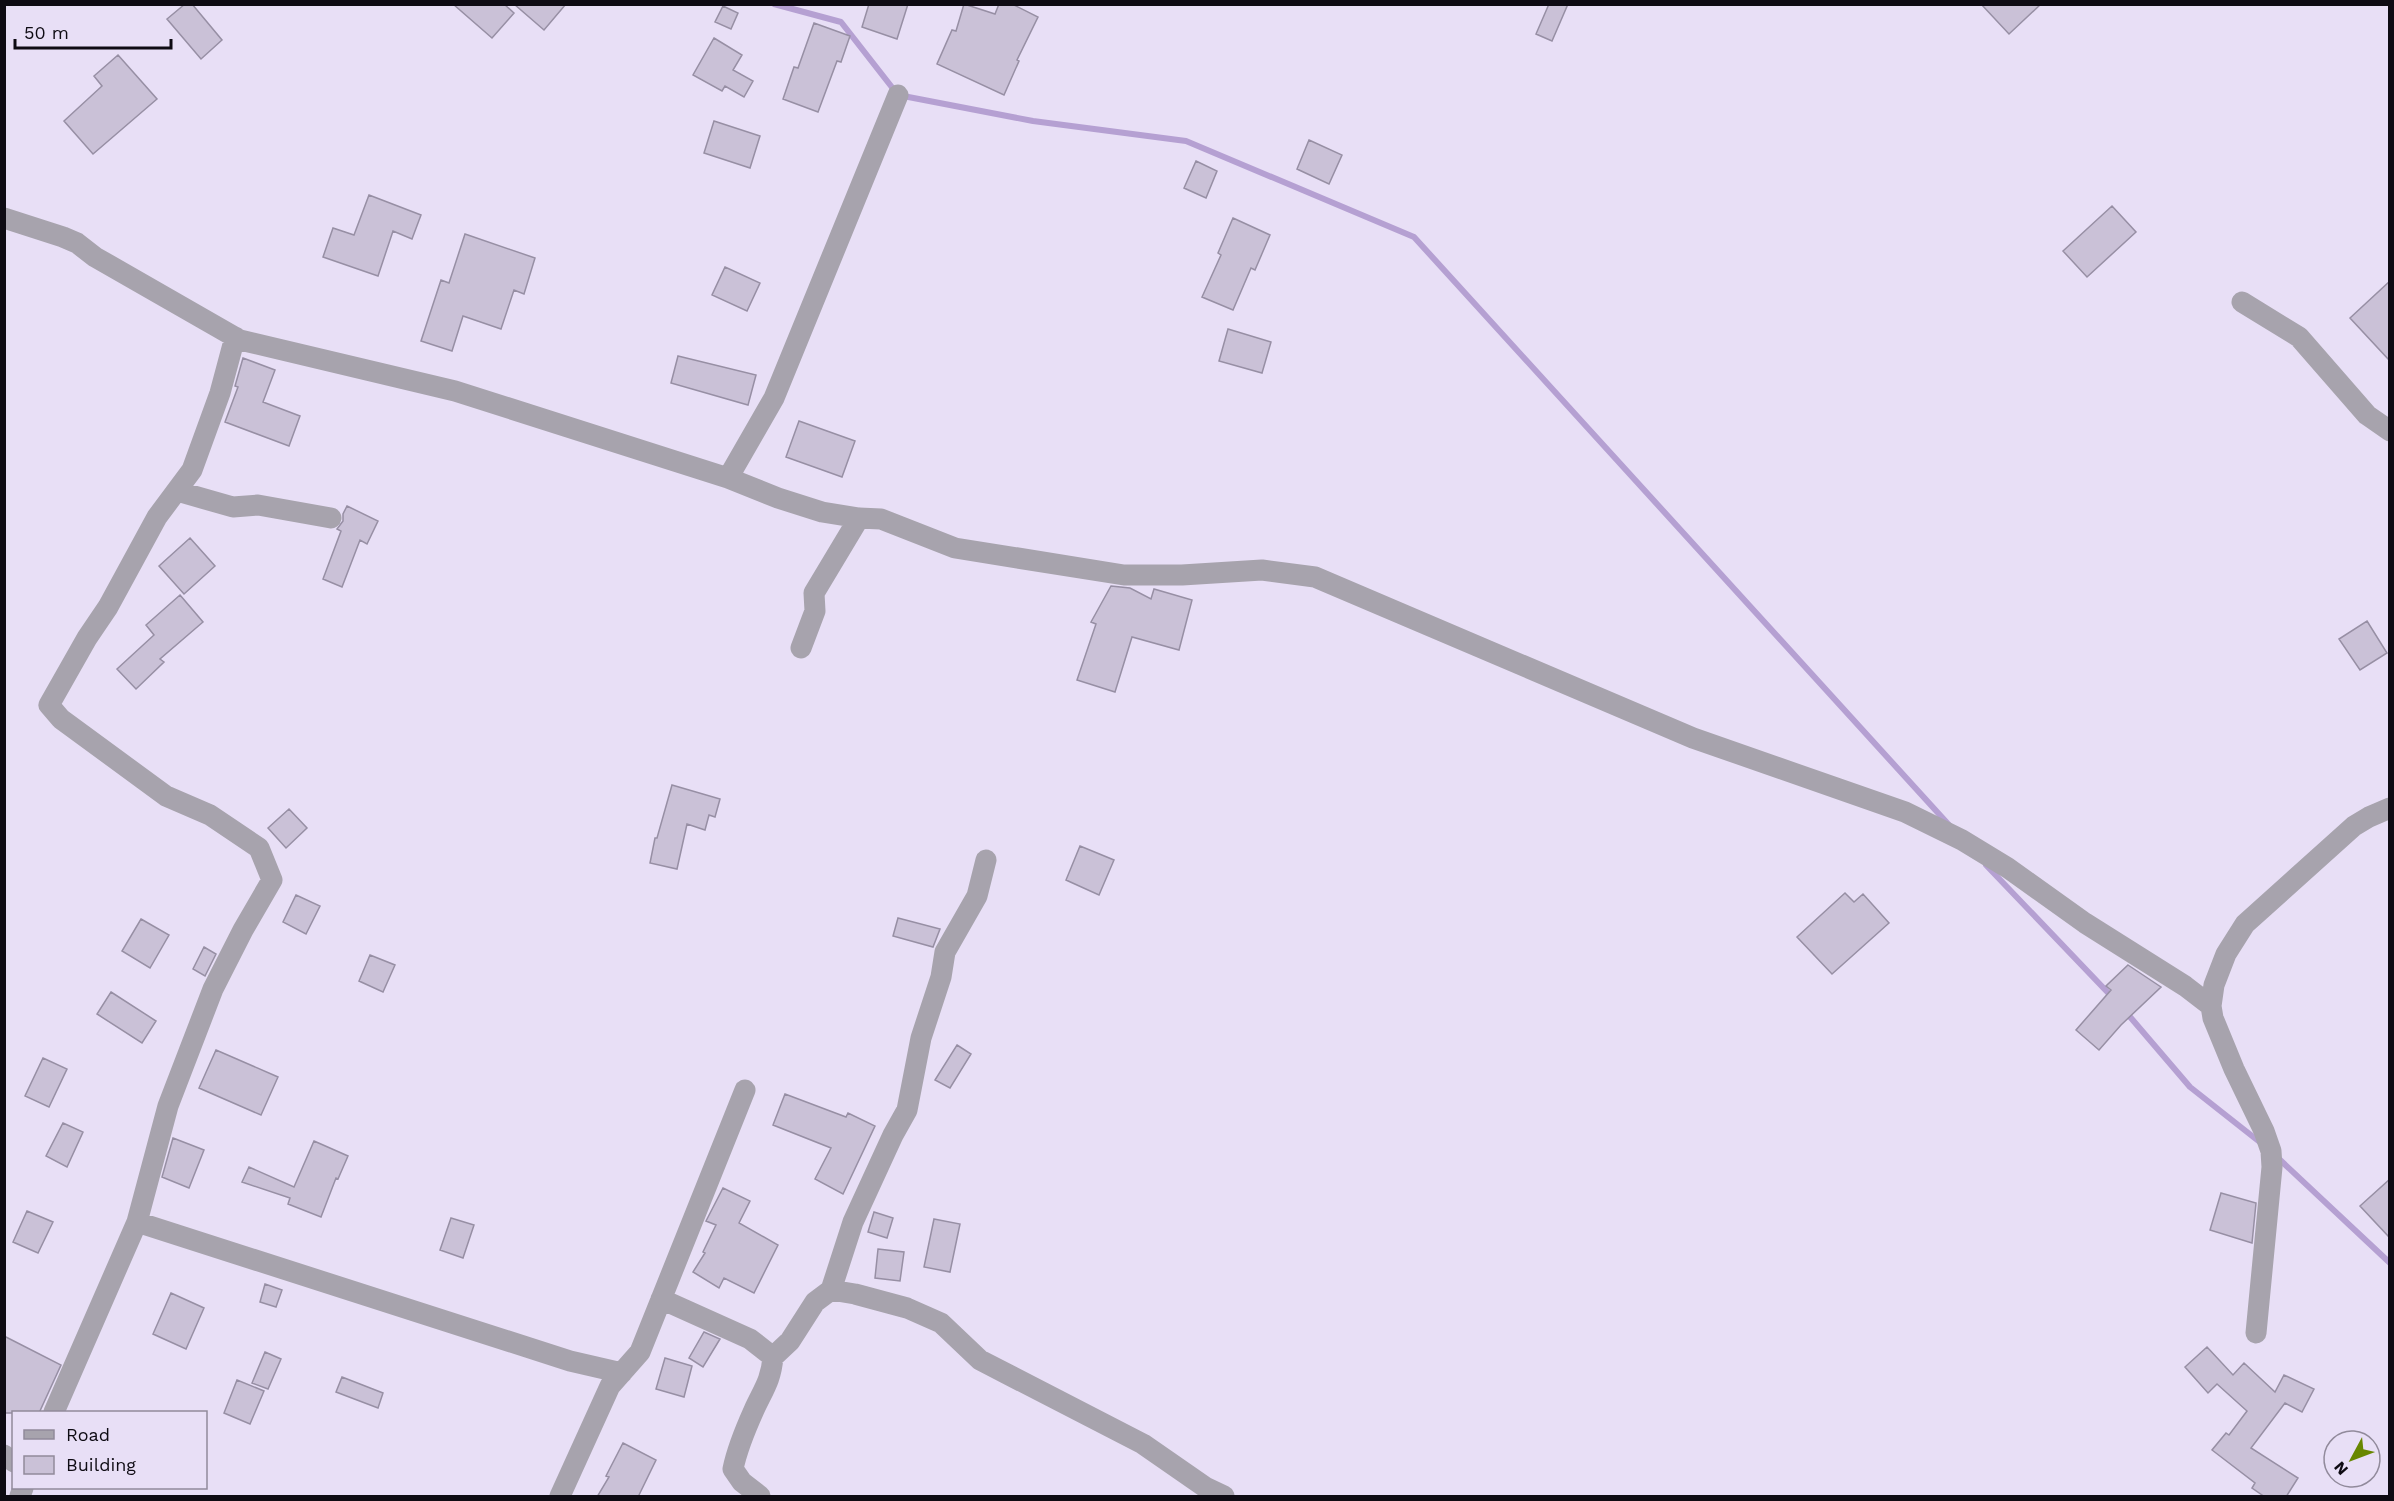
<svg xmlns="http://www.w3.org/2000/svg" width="2394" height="1501" viewBox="0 0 2394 1501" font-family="'Work Sans',sans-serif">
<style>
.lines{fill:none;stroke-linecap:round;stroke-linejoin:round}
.stream{stroke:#b5a0d2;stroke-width:6}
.building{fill:#cac1d7;stroke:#978fa4;stroke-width:1.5}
.minor{stroke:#a7a3ad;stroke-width:21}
</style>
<rect width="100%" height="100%" fill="#e8dff6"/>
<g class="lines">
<!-- stream -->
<path class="stream" d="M774,4L841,22L898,95L1033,121L1186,141L1414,237L1949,825
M1986,865L2114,999
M2125,1011L2190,1087L2261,1143
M2278,1158L2390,1263"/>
</g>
<!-- building -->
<path class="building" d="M185,4H192L222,40L201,59L167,19Z
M453,4H504L514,13L492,38Z
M514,4H566L544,30Z
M869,4H908L897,39L862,27Z
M964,4L995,14L999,4H1012L1038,17L1017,60L1019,61L1004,95L937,64L952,30L956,31Z
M1549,4H1568L1552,41L1536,34Z
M1981,4H2041L2009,34Z
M723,6L738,13L731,29L715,22Z
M814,23L850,36L841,62L837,61L818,112L783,99L794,67L798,68Z
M714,38L742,55L733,70L753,81L744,97L725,86L722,91L693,75Z
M118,55L157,99L93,154L64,121L102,86L94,76Z
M714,121L760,136L750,168L704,153Z
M1309,140L1342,155L1329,184L1297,169Z
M1196,161L1217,171L1206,198L1184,188Z
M369,195L421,215L412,239L393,231L378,276L323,257L333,228L354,235Z
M2112,206L2136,232L2087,277L2063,251Z
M1233,218L1270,235L1255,270L1251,268L1233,310L1202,297L1221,255L1218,253Z
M465,234L535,258L524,294L514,290L501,329L463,316L452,351L421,341L441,280L449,283Z
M725,267L760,283L747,311L712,295Z
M2390,281V361L2350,318Z
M1228,329L1271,342L1262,373L1219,361Z
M678,356L756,375L748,405L671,383Z
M243,358L275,370L263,402L300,416L289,446L225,422L238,387L235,386Z
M799,421L855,441L842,477L786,457Z
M347,506L378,521L367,544L360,540L342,587L323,579L341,531L337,529L343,521V514Z
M190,538L215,566L184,594L159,566Z
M1111,586L1130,588L1151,599L1154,589L1192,600L1179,650L1132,637L1115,692L1077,680L1096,624L1091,622Z
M180,595L203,622L160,659L164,662L136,689L117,669L154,635L146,625Z
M2367,621L2387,653L2360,670L2339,639Z
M672,785L720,799L715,817L709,815L705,830L687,824L677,869L650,863L655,838H657Z
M289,809L307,828L286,848L268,828Z
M1080,846L1114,860L1099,895L1066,880Z
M1845,893L1854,902L1863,894L1889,923L1832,974L1797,937Z
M296,895L320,906L306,934L283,922Z
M898,918L940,929L933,947L893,936Z
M141,919L169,935L150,968L122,951Z
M204,947L216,954L205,976L193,969Z
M370,955L395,965L383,992L359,981Z
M2128,965L2161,987L2121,1025L2099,1050L2076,1030L2111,990L2106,986Z
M111,992L156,1021L142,1043L97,1014Z
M957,1045L971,1054L950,1088L935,1080Z
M216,1050L278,1077L261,1115L199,1088Z
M43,1058L67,1069L49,1107L25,1096Z
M785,1094L846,1117L848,1113L875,1126L843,1194L815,1179L831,1148L773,1125Z
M63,1123L83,1132L67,1167L46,1156Z
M173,1138L204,1150L189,1188L162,1177Z
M314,1141L348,1156L338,1179L336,1178L321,1217L288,1204L290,1198L242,1182L249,1167L294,1187Z
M2390,1179V1238L2360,1206Z
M723,1188L750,1201L739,1223L778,1245L754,1293L724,1278L719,1288L693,1272L705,1253L703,1252L716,1225L706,1221Z
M2221,1193L2256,1203L2252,1243L2210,1230Z
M27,1211L53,1222L38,1253L13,1242Z
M874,1212L893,1218L887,1238L868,1232Z
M451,1218L474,1225L463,1258L440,1250Z
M934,1219L960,1224L950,1272L924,1267Z
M878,1249L904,1252L900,1281L875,1278Z
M265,1284L282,1290L276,1307L260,1302Z
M171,1293L204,1308L186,1349L153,1334Z
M704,1332L720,1339L703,1367L689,1358Z
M4,1336L61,1365L39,1413H4Z
M2207,1347L2233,1375L2244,1363L2275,1392L2284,1375L2314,1389L2302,1412L2285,1403L2251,1448L2298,1478L2286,1497H2265L2252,1488L2255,1483L2212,1450L2226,1433L2229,1435L2247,1411L2217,1384L2208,1393L2185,1367Z
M265,1352L281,1359L268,1389L252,1383Z
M665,1358L692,1366L684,1397L656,1389Z
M342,1377L383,1393L378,1408L336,1392Z
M237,1380L264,1391L250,1424L224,1413Z
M623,1443L656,1460L638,1497H597L609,1477L606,1476Z"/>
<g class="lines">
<!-- minor -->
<path class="minor" d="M4,218L63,237L77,243L95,257L240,340L455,391L728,478L778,498L822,512L859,518L881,519L955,548L1124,575H1182L1262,570L1315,577L1693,738L1905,812L1962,840L2008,868L2085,923L2185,986L2211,1006
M2242,302L2299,337L2367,415L2390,431
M728,478L774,398L898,95
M177,491L233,507L258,505L331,518
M801,648L815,611L814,593L859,518
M137,1222L168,1106L213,989L243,930L272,880L259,848L210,815L166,796L61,719L49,705L87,638L108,607L157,517L192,470L220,393L235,337
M831,1290L853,1222L893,1135L907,1110L921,1038L941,977L945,952L977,896L986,860
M661,1299L750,1339L773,1357C771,1381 763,1390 754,1410C745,1430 737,1449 733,1469L742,1482L760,1496
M2256,1333L2272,1167L2271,1151L2264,1131L2234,1069L2213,1018L2211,1006L2214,985L2226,954L2245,924L2354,826L2369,817L2390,808
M773,1357L790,1341L815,1302L831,1290L855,1294L907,1308L941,1323L980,1360L1143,1444L1205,1487L1224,1496
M54,1412L137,1222L570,1361L622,1373
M4,1455L14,1462
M20,1496L23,1488
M560,1496L610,1386L640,1352L745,1090"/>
</g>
<!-- border -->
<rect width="2394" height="1501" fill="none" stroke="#0e0b13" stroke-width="12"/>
<!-- legend -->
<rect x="12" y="1411" width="195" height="78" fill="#e8dff6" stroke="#918a9b" stroke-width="1.5"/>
<rect x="24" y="1430" width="30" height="9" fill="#a7a3ad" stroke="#918a9b" stroke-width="1.5"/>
<text x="66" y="1441" font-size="18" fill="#0e0b13">Road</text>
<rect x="24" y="1456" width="30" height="18" fill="#cac1d7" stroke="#918a9b" stroke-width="1.5"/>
<text x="66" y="1471" font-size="18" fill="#0e0b13">Building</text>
<!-- north arrow -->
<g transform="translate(2352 1459) rotate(229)"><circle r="28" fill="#e8dff6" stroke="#918a9b" stroke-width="1.5"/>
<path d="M0-4.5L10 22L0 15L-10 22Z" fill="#688700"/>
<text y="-9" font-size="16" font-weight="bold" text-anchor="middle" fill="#0e0b13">N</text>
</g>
<!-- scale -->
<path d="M15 39v9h156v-9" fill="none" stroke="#0e0b13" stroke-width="3"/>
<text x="24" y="39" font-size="18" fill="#0e0b13" stroke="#e8dff6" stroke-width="4.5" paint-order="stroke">50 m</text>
</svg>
